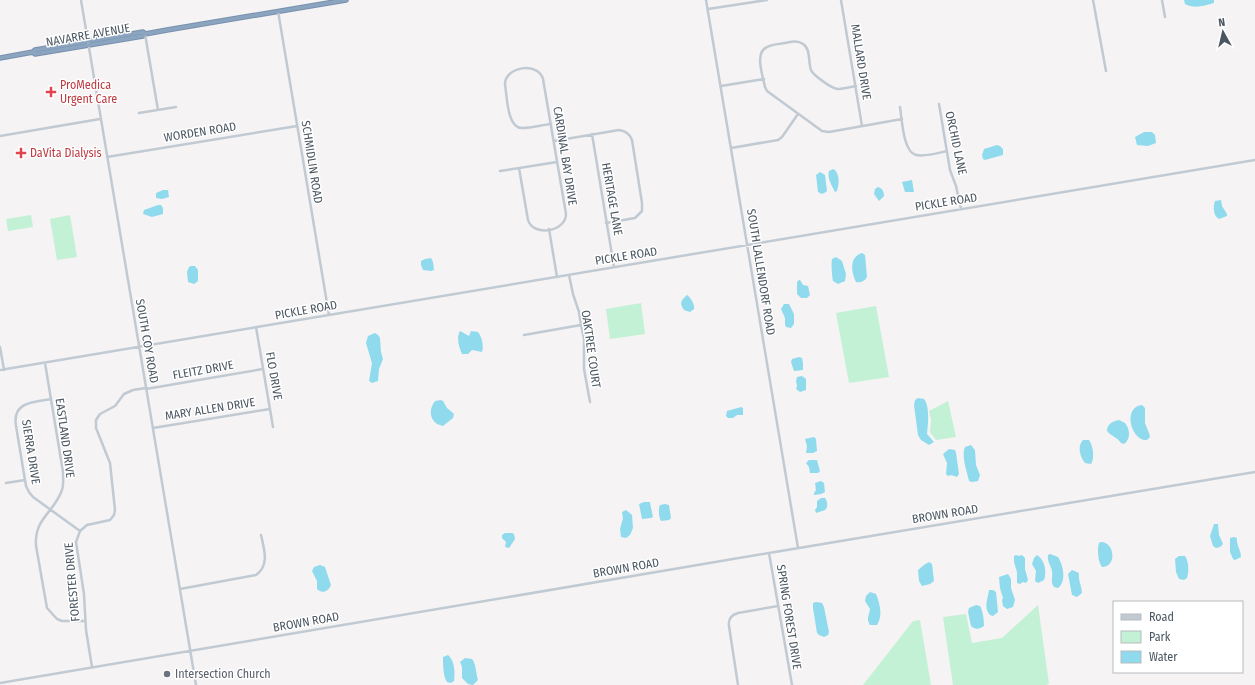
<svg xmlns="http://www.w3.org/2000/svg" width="1255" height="685" viewBox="0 0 1255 685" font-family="'Fira Sans Condensed',sans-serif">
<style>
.green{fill:#c3f1d5}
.water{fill:#90daee}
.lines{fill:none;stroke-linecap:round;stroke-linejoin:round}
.highway-casing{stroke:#7690ad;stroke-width:5.5}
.minor{stroke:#c1cad2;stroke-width:2.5}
.highway{stroke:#8ba5c1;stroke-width:3.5}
.health-dot{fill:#e0444e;stroke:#fff;stroke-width:1.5}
.worship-dot{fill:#6b7280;stroke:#fff;stroke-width:1.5}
.labels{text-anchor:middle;stroke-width:3;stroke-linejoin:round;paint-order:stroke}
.street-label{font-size:12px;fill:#4a5661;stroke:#fff}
.health-label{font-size:12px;fill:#be3a42;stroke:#fff;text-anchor:start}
.worship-label{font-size:12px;fill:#5b616d;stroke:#fff;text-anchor:start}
</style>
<rect width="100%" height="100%" fill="#f5f3f3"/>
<!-- green -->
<path class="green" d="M31,215L33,227L8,231L6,219Z
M70,215L77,257L57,260L50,219Z
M641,303L645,334L610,339L606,309Z
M876,306L889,377L849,383L836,313Z
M948,401L956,437L936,440L930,432L931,420L929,411Z
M1038,605L1049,684L1046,685H953L943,617L966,614L972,643L1002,638Z
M920,620L931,685H863L913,621Z"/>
<!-- water -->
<path class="water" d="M1184,0H1214V3C1204,6 1194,9 1185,4Z
M1144,132H1152L1155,135L1156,143L1148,146L1137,145L1135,137Z
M997,145L1000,146L1003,149V155L985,160L983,159L982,155L984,149Z
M833,169L835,170C840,176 839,184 837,191L835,192C832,185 827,179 829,171Z
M820,172L825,175L827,191L826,192L822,194L818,192L816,175Z
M912,180L914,192H905L902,182Z
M878,187C882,188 884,191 884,196L879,201L874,194L875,189Z
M163,190H168L169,197L162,199L156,198V193Z
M1221,200L1222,206L1227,214V216L1219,219C1213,216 1213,207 1215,201Z
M158,205H161L163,208V214L152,217L143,214L144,210Z
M862,253L865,255L867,277C865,281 861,283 856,282C851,272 849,257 862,253Z
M836,257L842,261L846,274L845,281L838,284L833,281C832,276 831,264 832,259Z
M431,258L433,262L434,270L431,271L423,270L421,265V261L425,259Z
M191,266H195L198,270V281L194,284L188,282L187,272L189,267Z
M799,280H800L803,285L808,286L810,295L807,298H801L797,294V282Z
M687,295C690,297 695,304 694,309L690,312L684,310C679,302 681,301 687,295Z
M784,304H789L794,314V324L791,328L786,327L785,325V318L781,309Z
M460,331L469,336L471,331L478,332C482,337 484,346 482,352L472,350L468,354H462C459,348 456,337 460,331Z
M375,333L378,335L380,338L381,352L383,359L379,369L378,381L372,383L369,381L372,363L366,343L368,336Z
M799,357L802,358L803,363V370L794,371L791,362L792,359Z
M802,376L806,379V390L800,392L796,389L797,386L796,381L797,377Z
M918,398L924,399C930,406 928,425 927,434L934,442L929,445L921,440L918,435L914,405L915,400Z
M441,400L443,401L447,408L454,414L453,418L443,426L437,424C429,418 429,409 435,401Z
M1142,405L1145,408V423L1149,433L1150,437L1147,440C1131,441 1122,407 1142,405Z
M741,407L743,408V415H737L733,418H728L726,416L727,411Z
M1119,420L1125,423C1130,429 1131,439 1124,444L1121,443C1117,437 1111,436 1107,431C1107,424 1113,421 1119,420Z
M814,437L816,439L817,451L813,453H806L807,446L805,439Z
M1083,440H1089C1093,446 1095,457 1091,464L1085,463C1080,457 1077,446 1083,440Z
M971,445L975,450L976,465L980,475L978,481L972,482L969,481C967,471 961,456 965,447Z
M949,449L955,450L956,453L959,474L957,477L951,475L948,476L946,474L947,463L943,454Z
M809,460H817L820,471L818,473H810L809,467L806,463Z
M821,481L824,483L825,492L821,494L814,495V493L816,490L815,483Z
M821,498H825C828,502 828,507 825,510L816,513L815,510L817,507V501Z
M644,502H650V503L653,517L651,518L642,519L639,504Z
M665,504L669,505L671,518L669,520L661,521C659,518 658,509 660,505Z
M626,510L632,515L633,528L630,535L626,538L621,537L620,529L623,518L622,512Z
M1214,524H1218L1219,535L1223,544L1220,547L1216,548L1213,546L1210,536Z
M505,533H512L514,534L515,539L509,548L505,547L506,542L502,538V535Z
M1234,537L1237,538C1236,545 1241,550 1241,557L1235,560L1233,559L1230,552V538Z
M1101,542C1115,542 1117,567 1102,567C1098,562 1097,549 1099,543Z
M1050,554L1058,557C1063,565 1067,581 1058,588L1054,587C1050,582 1053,577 1052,571C1051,565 1047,562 1048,555Z
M1016,555L1019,556L1022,555L1025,558V569L1028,580L1026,583L1023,582L1020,584L1017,583V572L1014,562V556Z
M1037,555C1045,560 1047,572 1044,580L1038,583L1035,581L1036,571L1032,564L1034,558Z
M1179,556H1185C1189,562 1189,571 1187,578L1184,580L1179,579L1176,572L1175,559Z
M929,562L932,564L934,581L930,584L922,586L919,581L918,570L924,565Z
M320,565L325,567L331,585C328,592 322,594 317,589V581L312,571L314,567Z
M1072,570L1079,573C1078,580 1082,587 1082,593L1077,597L1072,595L1068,574Z
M1008,574L1011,579V588L1015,600L1013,607L1007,609L1003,606L1002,600L1003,598L1000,588L999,577Z
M989,590H993L996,592L998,612L993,616L990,615C983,608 988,599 989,590Z
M870,592L876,594C880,604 883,616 877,625H870C866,619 869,616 870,609L865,601L866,596Z
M816,602L822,603L824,607L829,632L828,635L824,637L819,635L817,633L813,608V603Z
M976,605L980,606C983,611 984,620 984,626C980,629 975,630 971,626L968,612L969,608Z
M448,655C455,661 455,673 454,681L451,683L447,682C443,676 443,665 443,657Z
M465,658L472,659C476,663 476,674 478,680L473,685L468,684L462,678V667L460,662Z"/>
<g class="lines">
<!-- highway casing -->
<g class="highway-casing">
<path id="highway" d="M33,52L35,54L143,36L145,34L167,30L346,0
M0,58L33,52L35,50L143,32L145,34"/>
</g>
<!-- minor -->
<path class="minor" d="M81,0L196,685
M706,0L798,548
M841,0L862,126
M1093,0L1106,71
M1162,0L1165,17
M708,9L767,0
M278,11L329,315
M145,34L158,110
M721,86L764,79
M856,86C850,87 843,89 838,89C832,89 813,75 811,70C808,62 811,49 803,44C797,40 791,42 785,43C779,44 772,44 767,47C754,53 763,76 765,87L767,91L822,131L829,132L902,119
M939,104L950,170L956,186L961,209
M900,107C902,119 903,152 916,155C925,157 938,153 947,151
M139,113L176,107
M592,134L614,267
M0,136L100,119
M554,141L619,130C626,131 630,134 632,140L642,203V211L635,218L606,223
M731,148L778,140L782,137L798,114
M107,157L297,126
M519,168L528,220C533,237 566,232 566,214L543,79C538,61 505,67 505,84C507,96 507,128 522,128C531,128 542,125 551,124
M500,171L557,162
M549,229L557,277
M569,275L573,294L579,312L581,325L584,339V369L590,402
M256,327L273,427
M524,335L581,325
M0,347L4,370
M45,363L63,472C63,478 64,484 62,490C54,513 34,518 36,546L47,608L57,619L62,621H85
M0,370L1255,160
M146,389L263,369
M51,399C33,402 12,402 16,426L26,486L29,492L33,497L80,531
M153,428L270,409
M6,483L25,480
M769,553L792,685
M180,589L256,575C270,565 264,549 261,535
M92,667L86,630L84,594L76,542L80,531L87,525L110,520L114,515L115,510L110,463L96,428V420L100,414L115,406L124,394L133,390L146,388
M0,683L769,553L1255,472
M738,685L729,626C728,619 731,615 738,613L778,606"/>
<!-- highway -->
<use href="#highway" class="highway"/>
</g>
<!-- markers -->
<g class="health-dot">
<path d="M49 86h4v4h4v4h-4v4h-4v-4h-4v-4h4z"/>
<path d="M19 147h4v4h4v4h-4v4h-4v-4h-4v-4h4z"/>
</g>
<circle class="worship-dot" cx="167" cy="674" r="4"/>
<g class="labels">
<!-- street labels -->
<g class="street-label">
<text transform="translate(88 35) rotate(-10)" y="4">NAVARRE AVENUE</text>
<text transform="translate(861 62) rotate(81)" y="4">MALLARD DRIVE</text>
<text transform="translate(200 132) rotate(-9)" y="4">WORDEN ROAD</text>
<text transform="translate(956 143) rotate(78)" y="4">ORCHID LANE</text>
<text transform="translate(565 156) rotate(81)" y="4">CARDINAL BAY DRIVE</text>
<text transform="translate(312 162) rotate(81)" y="4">SCHMIDLIN ROAD</text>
<text transform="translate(612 199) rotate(80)" y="4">HERITAGE LANE</text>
<text transform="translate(946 202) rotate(-9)" y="4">PICKLE ROAD</text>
<text transform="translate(626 256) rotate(-9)" y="4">PICKLE ROAD</text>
<text transform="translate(761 272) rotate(81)" y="4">SOUTH LALLENDORF ROAD</text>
<text transform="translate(306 310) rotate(-10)" y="4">PICKLE ROAD</text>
<text transform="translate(147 341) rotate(80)" y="4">SOUTH COY ROAD</text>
<text transform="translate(591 349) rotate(82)" y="4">OAKTREE COURT</text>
<text transform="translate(203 370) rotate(-10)" y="4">FLEITZ DRIVE</text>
<text transform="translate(274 376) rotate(80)" y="4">FLO DRIVE</text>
<text transform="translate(210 409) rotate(-9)" y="4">MARY ALLEN DRIVE</text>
<text transform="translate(65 438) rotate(82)" y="4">EASTLAND DRIVE</text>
<text transform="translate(31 452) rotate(81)" y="4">SIERRA DRIVE</text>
<text transform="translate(945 514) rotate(-9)" y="4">BROWN ROAD</text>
<text transform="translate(626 568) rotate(-10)" y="4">BROWN ROAD</text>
<text transform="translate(72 582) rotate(-95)" y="4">FORESTER DRIVE</text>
<text transform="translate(789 617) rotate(81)" y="4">SPRING FOREST DRIVE</text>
<text transform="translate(306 622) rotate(-10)" y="4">BROWN ROAD</text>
</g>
<!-- health labels -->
<g class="health-label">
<text x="60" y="89">ProMedica<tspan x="60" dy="14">Urgent Care</tspan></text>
<text x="30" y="157">DaVita Dialysis</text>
</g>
<!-- worship labels -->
<g class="worship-label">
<text x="175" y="678">Intersection Church</text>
</g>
</g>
<!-- legend -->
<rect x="1113" y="601" width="130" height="72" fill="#ffffff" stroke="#b7bbc0"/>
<rect x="1121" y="614" width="20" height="6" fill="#c1cad2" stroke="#b7bbc0"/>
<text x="1149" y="621" font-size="12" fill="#4a5661">Road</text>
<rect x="1121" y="631" width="20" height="12" fill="#c3f1d5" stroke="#b7bbc0"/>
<text x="1149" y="641" font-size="12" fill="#4a5661">Park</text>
<rect x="1121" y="651" width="20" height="12" fill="#90daee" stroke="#b7bbc0"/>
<text x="1149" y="661" font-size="12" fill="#4a5661">Water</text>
<!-- north arrow -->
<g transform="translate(1223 32) rotate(352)" stroke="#ffffff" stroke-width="3" paint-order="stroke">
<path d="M0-3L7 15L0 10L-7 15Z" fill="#4a5661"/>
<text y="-6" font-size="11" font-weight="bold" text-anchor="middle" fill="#4a5661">N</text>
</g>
</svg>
